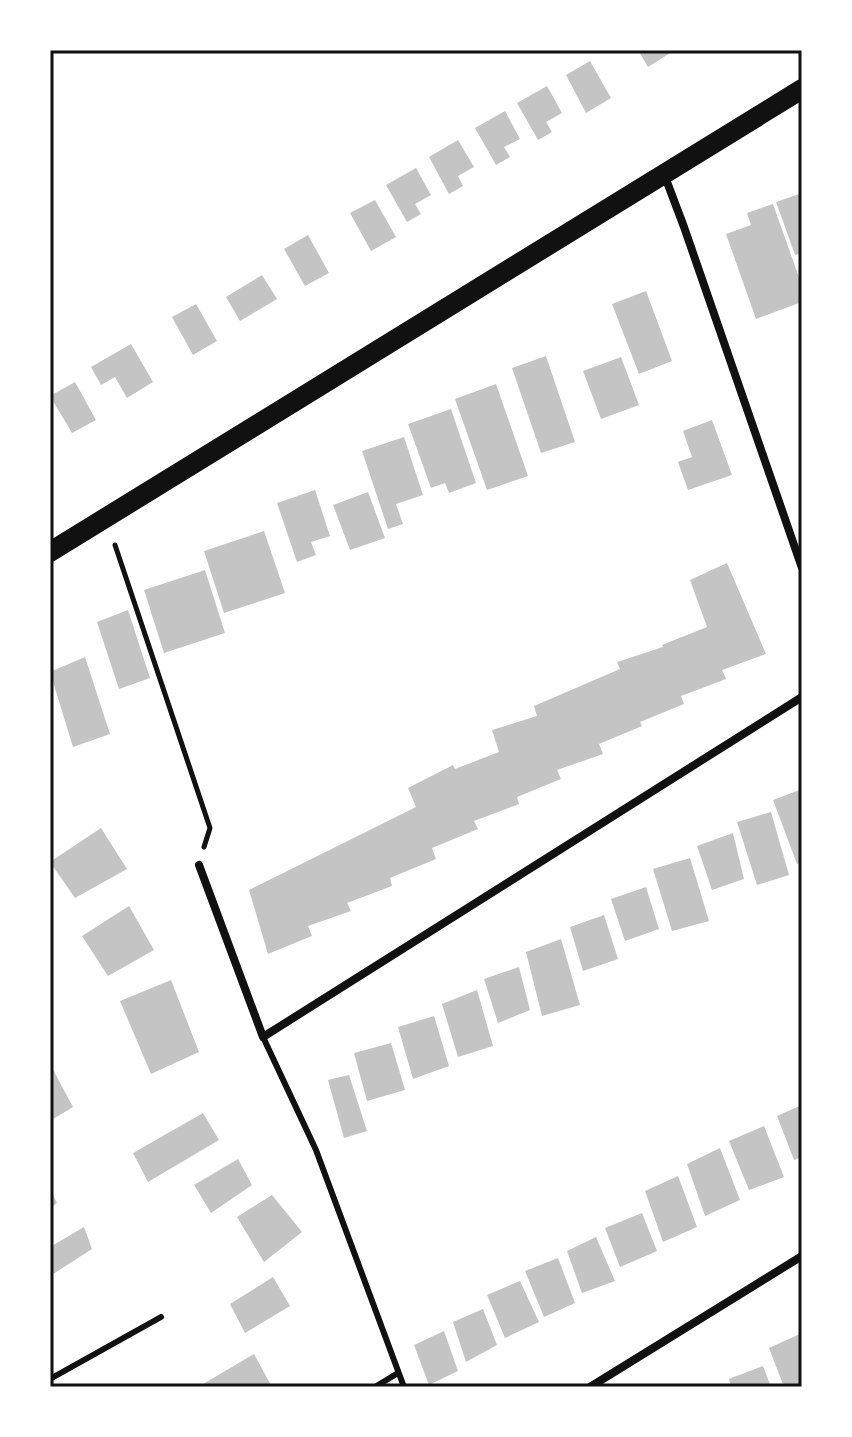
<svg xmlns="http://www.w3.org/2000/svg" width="852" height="1437" viewBox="0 0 852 1437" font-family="'Asap Condensed',sans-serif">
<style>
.building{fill:#c4c4c4}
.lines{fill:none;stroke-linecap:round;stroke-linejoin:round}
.path{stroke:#111;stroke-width:5}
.service{stroke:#111;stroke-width:6}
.minor{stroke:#111;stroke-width:8}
.primary{stroke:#111;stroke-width:20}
.neatline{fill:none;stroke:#111;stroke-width:3}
</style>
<rect width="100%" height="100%" fill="#fff"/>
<!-- building -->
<path class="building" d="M638,50H675L648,67Z
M590,61L611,98L586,113L566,75Z
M547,86L562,113L546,122L552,132L538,140L517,103Z
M505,111L520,139L504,147L510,157L496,165L475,128Z
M458,140L474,167L458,176L463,186L449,194L429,157Z
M416,168L431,195L415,204L421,214L407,222L386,185Z
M802,193V253L795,255L776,202Z
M375,200L396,237L371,251L350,213Z
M773,204L802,286V302L756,319L726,234L751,225L747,213Z
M308,235L329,273L305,286L284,249Z
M262,275L277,299L240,321L226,297Z
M646,291L672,361L639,374L612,304Z
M196,304L217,341L193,355L172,317Z
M131,344L153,382L127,398L115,377L101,385L91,367Z
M546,356L575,442L541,453L512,368Z
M621,357L639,405L601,419L583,371Z
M75,382L96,420L72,433L50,396Z
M496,384L528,476L487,490L455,399Z
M451,409L476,483L449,493L445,483L431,488L408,424Z
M712,420L732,475L688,490L678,462L692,457L683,431Z
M404,437L423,495L396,504L403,524L388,529L362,451Z
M315,490L330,536L311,542L316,555L297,562L277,503Z
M368,492L385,538L350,550L333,505Z
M264,531L285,593L224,613L204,551Z
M727,563L766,654L722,670L726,679L681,696L684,704L640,722L642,726L599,744L603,754L557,770L561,779L517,797L519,804L474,821L478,829L432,848L436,859L390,878L392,886L347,903L351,911L308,926L312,936L268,954L249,890L416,807L408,788L453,765L455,769L499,752L492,730L537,716L534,706L620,669L617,662L663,647L662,645L707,627L690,580Z
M205,570L225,633L164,653L144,590Z
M128,610L150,678L119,689L97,622Z
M85,657L110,734L73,747L50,672Z
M802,789V862L797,864L773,800Z
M771,812L789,875L757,885L737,822Z
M101,828L127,869L75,898L50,862Z
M733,833L744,879L712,890L697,846Z
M690,858L709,921L672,931L653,869Z
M646,887L659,929L625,941L611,899Z
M129,906L154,950L108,976L82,936Z
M604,915L618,959L583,971L570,927Z
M561,939L580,1005L542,1016L526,952Z
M519,967L530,1010L498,1023L484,979Z
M171,980L199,1052L151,1074L120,1001Z
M477,990L493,1046L458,1057L442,1004Z
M434,1016L449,1066L413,1079L398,1027Z
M391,1043L405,1090L367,1101L354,1053Z
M50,1064L73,1107L50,1121Z
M349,1075L367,1131L344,1138L328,1080Z
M802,1105V1157L794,1160L777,1116Z
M203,1113L219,1140L148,1182L133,1153Z
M764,1126L784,1177L749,1190L729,1141Z
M720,1148L740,1200L705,1216L687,1164Z
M238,1159L252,1185L211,1213L194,1185Z
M678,1176L697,1227L663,1242L645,1191Z
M50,1189L57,1203L50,1208Z
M272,1195L302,1232L264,1262L237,1217Z
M642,1213L657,1251L620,1267L605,1228Z
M84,1227L92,1249L50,1276V1247Z
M596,1237L615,1281L582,1293L567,1251Z
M558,1258L575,1303L544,1317L525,1271Z
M273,1277L290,1306L245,1333L230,1304Z
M520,1281L539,1322L505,1338L487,1295Z
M483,1309L497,1345L466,1362L453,1322Z
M444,1331L458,1371L429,1385L414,1345Z
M802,1333V1385L784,1387L769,1348Z
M254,1354L272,1387H198Z
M763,1366L771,1387H731L729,1379Z"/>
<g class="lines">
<!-- path -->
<path class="path" d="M115,545L210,828L204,847"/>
<!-- service -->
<path class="service" d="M263,1037L316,1150L404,1387
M50,1379L161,1317
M375,1387L398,1373"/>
<!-- minor -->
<path class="minor" d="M664,174L684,227L802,568
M199,865L263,1037L802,697
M590,1387L802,1256"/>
<!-- primary -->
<path class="primary" d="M50,552L802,89"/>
</g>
<!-- border -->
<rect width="852" height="1437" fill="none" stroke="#ffffff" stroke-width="104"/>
<rect x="52" y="52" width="748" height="1333" class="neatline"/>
</svg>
